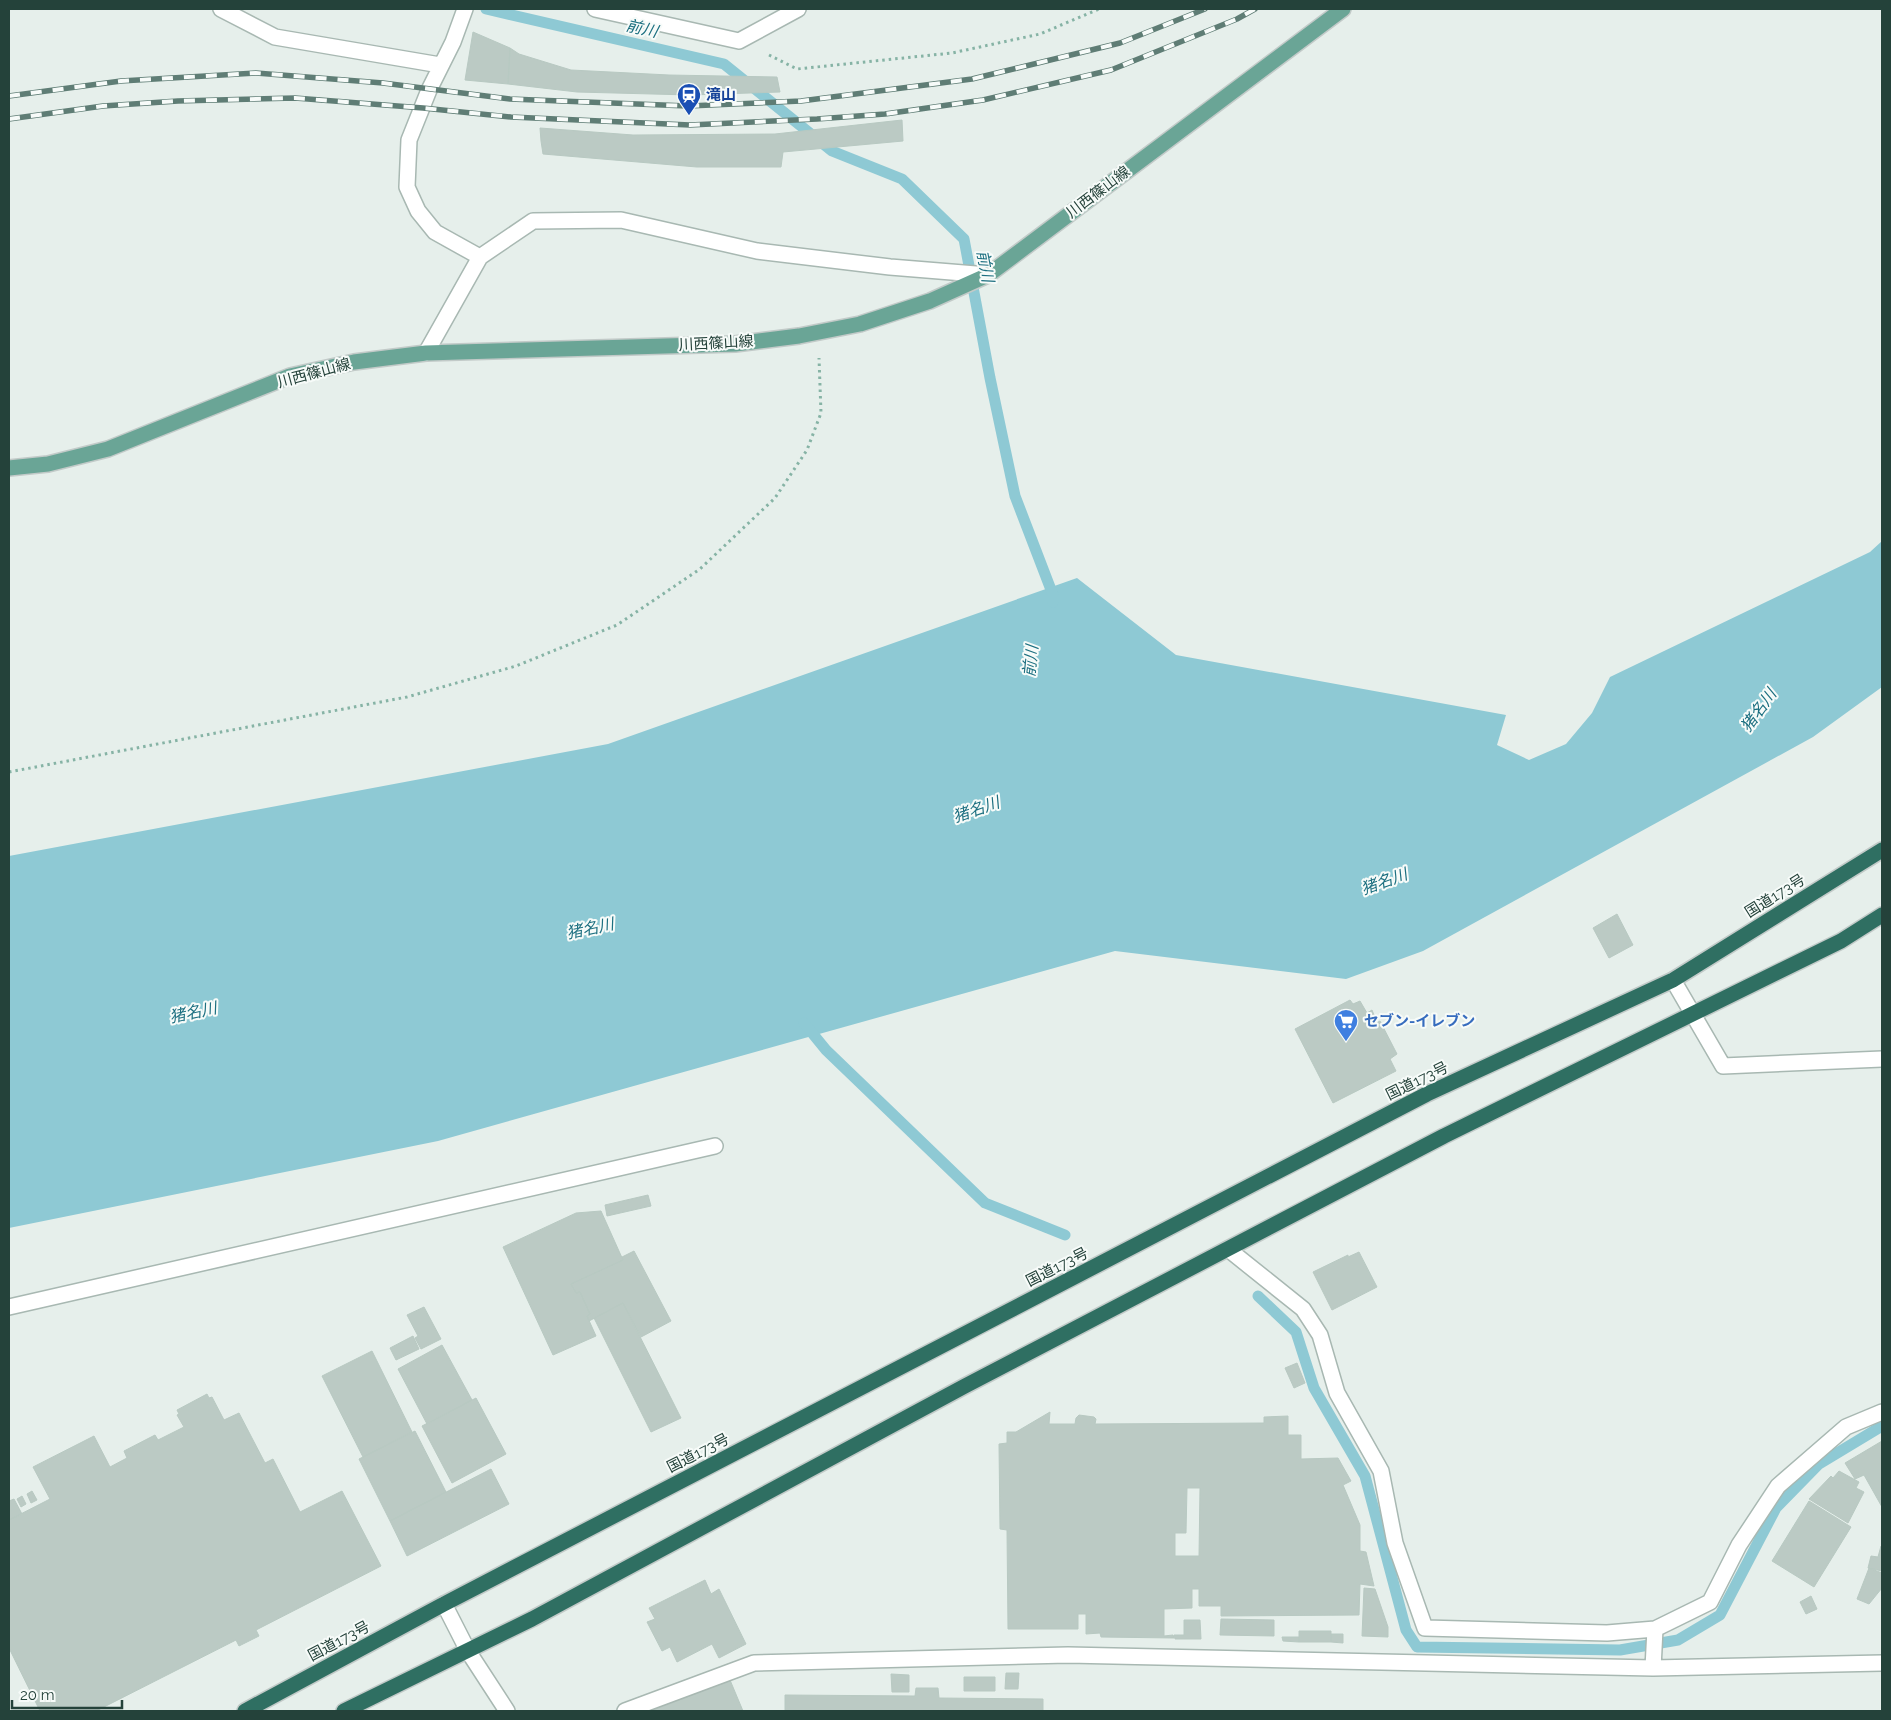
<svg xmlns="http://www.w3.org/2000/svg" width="1891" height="1720" viewBox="0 0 1891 1720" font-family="Raleway,'Noto Sans JP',sans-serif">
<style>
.water{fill:#8ec9d4}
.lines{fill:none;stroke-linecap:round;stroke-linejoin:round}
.stream{stroke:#8ec9d4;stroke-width:11}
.building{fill:#bbcac4;stroke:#b8c9c2;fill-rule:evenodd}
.street-casing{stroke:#a8b8b2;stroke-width:18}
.primary-casing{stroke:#c2cac8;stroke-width:18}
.highway-casing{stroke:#c2cac8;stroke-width:18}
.path{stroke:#86b3a5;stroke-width:3;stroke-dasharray:2.5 4;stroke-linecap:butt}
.street{stroke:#fff;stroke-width:15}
.primary{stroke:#6aa596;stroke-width:15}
.highway{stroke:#2f6f62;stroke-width:15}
.rail-casing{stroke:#5f7d75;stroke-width:5.5}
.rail{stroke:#f7fbf9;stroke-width:4;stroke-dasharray:11;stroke-linecap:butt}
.labels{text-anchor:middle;stroke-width:4;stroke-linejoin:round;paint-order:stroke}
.transit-label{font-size:15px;font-weight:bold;fill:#164399;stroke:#f7fbf9;text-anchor:start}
.street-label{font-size:15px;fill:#24423a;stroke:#f7fbf9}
.shop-label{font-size:15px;font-weight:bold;fill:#366cbe;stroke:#f7fbf9;text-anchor:start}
.water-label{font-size:16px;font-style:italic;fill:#1c6f80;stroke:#f7fbf9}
</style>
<rect width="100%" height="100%" fill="#e6efeb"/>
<!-- water -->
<path class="water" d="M1882,541V687L1813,737L1423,951L1346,979L1115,951L438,1141L9,1228V856L608,744L1077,578L1176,655L1506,715L1497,745L1529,760L1566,744L1592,713L1610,677L1870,552Z"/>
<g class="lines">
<!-- stream -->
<path class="stream" d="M486,9L724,64L832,151L902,179L964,239L990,378L1015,496L1053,595V602
M804,1023L826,1050L985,1203L1065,1235
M1258,1296L1296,1332L1314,1388L1365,1476L1406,1630L1417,1647L1620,1650L1678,1640L1720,1615L1776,1508L1819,1464L1882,1426"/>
</g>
<!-- building -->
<path class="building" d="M473,32L510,48L508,84L465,80Z
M510,48L519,54L571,70L669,75L777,77L780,92L690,95L577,92L508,84Z
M902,120L903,141L783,152L781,167H697L543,154L541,141L540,128L633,135L775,134Z
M1617,914L1633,945L1609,958L1593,928Z
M1350,1000L1353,1004L1360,1001L1367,1013L1372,1010L1374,1015L1370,1017L1373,1025L1380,1021L1397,1054L1390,1059L1396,1071L1333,1103L1295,1029Z
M648,1195L651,1206L607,1216L605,1205Z
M601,1211L623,1260L571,1284L576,1293L580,1292L590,1314L587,1316L596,1336L553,1355L503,1247L576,1213Z
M634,1251L671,1321L641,1337L623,1303L589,1321L587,1316L590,1314L580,1292L576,1293L571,1284L623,1260L622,1257Z
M1359,1252L1377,1287L1332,1310L1313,1272L1348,1255V1257Z
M623,1303L681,1418L651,1432L594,1318Z
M424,1307L441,1339L421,1349L415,1338L418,1336L407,1315Z
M413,1336L419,1349L396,1360L390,1348Z
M442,1345L472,1400L427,1424L398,1369Z
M372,1351L412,1432L363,1457L322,1376Z
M1297,1363L1305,1383L1294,1388L1285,1368Z
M207,1394L209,1398L212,1397L224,1420L239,1413L265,1463L273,1459L300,1512L342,1491L381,1566L256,1630L259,1636L239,1646L236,1640L96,1711H40L9,1648V1520L50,1499L33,1467L94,1436L110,1467L127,1458L124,1451L155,1435L158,1440L184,1427L177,1415L179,1414L177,1410Z
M476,1398L506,1454L452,1483L422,1426Z
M1050,1412L1049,1424H1075L1076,1418L1079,1415L1094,1417L1096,1419L1095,1424L1264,1423V1417L1288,1416V1435H1301V1459L1338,1458L1351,1481L1343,1485L1360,1525V1551L1366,1552L1374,1586L1360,1584L1359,1615L1221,1616V1606H1199V1589H1192V1608L1164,1609V1636L1173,1635L1174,1638L1101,1637L1100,1633L1086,1634V1614H1078V1629H1008L1007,1530L1000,1529L999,1444L1007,1443V1432H1016ZM1187,1488H1200L1199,1556H1175V1533H1186Z
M415,1431L446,1492L390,1521L359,1459Z
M1882,1441V1507L1864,1475L1855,1479L1845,1463Z
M491,1469L509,1504L407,1556L390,1521Z
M1839,1471L1859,1482L1856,1488L1864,1492L1848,1523L1809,1499L1831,1476L1833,1478Z
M32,1491L37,1500L31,1503L27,1494Z
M22,1496L26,1504L21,1507L17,1499Z
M14,1499L22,1514L9,1520V1501Z
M1809,1501L1851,1527L1814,1587L1772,1561Z
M1881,1546H1882V1571L1868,1568L1871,1556L1878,1557Z
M1869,1568L1882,1573V1588L1869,1604L1857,1599Z
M705,1580L711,1594L719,1589L746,1644L719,1658L712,1644L677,1662L670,1647L662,1651L647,1622L655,1619L649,1608Z
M1364,1588L1375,1589L1388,1627V1637L1362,1636Z
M1811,1596L1817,1609L1806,1614L1800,1602Z
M1221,1619L1274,1620V1636L1220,1635Z
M1184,1620H1200L1201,1639H1175L1174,1635H1184Z
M1299,1631H1331V1642H1299Z
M1331,1634H1343V1643L1331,1642Z
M1282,1637H1299V1642L1283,1641Z
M1006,1673H1019L1018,1689H1005Z
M891,1674L909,1675V1692H892Z
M964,1677H995V1691H964Z
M730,1680L743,1711H651Z
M916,1688H938L939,1698L1043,1699V1711H785V1695L915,1696Z"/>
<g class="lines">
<!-- street casing -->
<g class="street-casing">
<path id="street" d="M221,9L275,37L440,65
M465,9L453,42L429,90L409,140L407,187L418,211L435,232L480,257
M595,9L739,41L798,9
M426,353L480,257L533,221L621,220L757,251L890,267L988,275
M1673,980L1723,1066L1882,1059
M1228,1249L1303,1309L1320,1335L1337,1393L1381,1471L1395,1543L1425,1628L1607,1633L1655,1629L1710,1602L1739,1545L1778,1486L1846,1427L1882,1412
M9,1307L715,1146
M444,1604L468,1651L507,1711
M1653,1668L1655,1629
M625,1711L754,1663L1068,1655L1653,1668L1882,1663"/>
</g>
<!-- primary casing -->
<g class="primary-casing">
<path id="primary" d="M9,468L48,464L108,449L290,376L354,362L426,353L735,344L799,336L860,324L930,301L988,275L1343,9"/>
</g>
<!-- highway casing -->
<g class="highway-casing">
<path id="highway" d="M245,1711L444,1604L1427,1094L1673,980L1882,850
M344,1711L532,1619L965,1386L1444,1136L1841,941L1882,915"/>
</g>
<!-- path -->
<path class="path" d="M769,55L797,69L952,53L1040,34L1099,9
M9,772L407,697L516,666L617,625L700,569L775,498L807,450L821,413L819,358"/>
<!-- street -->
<use href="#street" class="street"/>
<!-- primary -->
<use href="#primary" class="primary"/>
<!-- highway -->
<use href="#highway" class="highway"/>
<!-- rail casing -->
<g class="rail-casing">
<path id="rail" d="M9,96L121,81L256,73L383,83L510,99L688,106L801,101L972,79L1120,43L1205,9
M9,119L103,106L178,101L295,98L423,108L511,117L690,125L817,119L885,114L983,100L1111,70L1237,19L1255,9"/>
</g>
<!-- rail -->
<use href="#rail" class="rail"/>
</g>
<!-- icons -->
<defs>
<g id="station-pin" transform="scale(1.25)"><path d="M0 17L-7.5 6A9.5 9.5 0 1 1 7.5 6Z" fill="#1a4fb4" stroke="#f7fbf9"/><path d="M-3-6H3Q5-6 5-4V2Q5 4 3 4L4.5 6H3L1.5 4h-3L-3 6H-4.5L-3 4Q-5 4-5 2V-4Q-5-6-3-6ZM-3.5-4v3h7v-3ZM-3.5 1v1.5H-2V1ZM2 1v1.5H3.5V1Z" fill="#fff"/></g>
<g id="supermarket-pin" transform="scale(1.25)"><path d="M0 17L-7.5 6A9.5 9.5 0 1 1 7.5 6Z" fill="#3f7fe0" stroke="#f7fbf9"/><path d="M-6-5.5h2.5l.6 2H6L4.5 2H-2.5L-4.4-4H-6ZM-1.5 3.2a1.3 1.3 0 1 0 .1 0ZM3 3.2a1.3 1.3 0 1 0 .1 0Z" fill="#fff"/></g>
</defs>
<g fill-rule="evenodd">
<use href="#station-pin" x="689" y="95"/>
<use href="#supermarket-pin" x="1346" y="1021"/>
</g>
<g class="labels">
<!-- transit labels -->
<g class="transit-label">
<text x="706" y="100">滝山</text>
</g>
<!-- street labels -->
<g class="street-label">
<text transform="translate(1098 192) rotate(-37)" y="5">川西篠山線</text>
<text transform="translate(716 343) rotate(-3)" y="5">川西篠山線</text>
<text transform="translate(314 373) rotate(-15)" y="5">川西篠山線</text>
<text transform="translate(1775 896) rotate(-32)" y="5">国道173号</text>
<text transform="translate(1417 1081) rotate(-26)" y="5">国道173号</text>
<text transform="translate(1057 1267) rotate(-27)" y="5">国道173号</text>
<text transform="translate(698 1453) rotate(-27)" y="5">国道173号</text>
<text transform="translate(339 1641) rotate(-28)" y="5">国道173号</text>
</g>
<!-- shop labels -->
<g class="shop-label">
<text x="1364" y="1026">セブン-イレブン</text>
</g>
<!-- water labels -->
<g class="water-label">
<text transform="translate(642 28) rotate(13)" y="6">前川</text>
<text transform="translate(986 266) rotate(79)" y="6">前川</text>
<text transform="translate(1030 661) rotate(-84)" y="6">前川</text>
<text transform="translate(1758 710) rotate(-54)" y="6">猪名川</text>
<text transform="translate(976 809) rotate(-19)" y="6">猪名川</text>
<text transform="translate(1384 881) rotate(-20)" y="6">猪名川</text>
<text transform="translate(590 928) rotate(-12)" y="6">猪名川</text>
<text transform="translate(193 1012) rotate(-12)" y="6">猪名川</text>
</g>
</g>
<!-- border -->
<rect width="1891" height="1720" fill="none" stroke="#24423a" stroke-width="20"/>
<!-- scale -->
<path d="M12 1700v8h110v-8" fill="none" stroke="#24423a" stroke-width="2.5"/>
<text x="20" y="1700" font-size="15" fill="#24423a" stroke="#f7fbf9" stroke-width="4" paint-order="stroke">20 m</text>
</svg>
